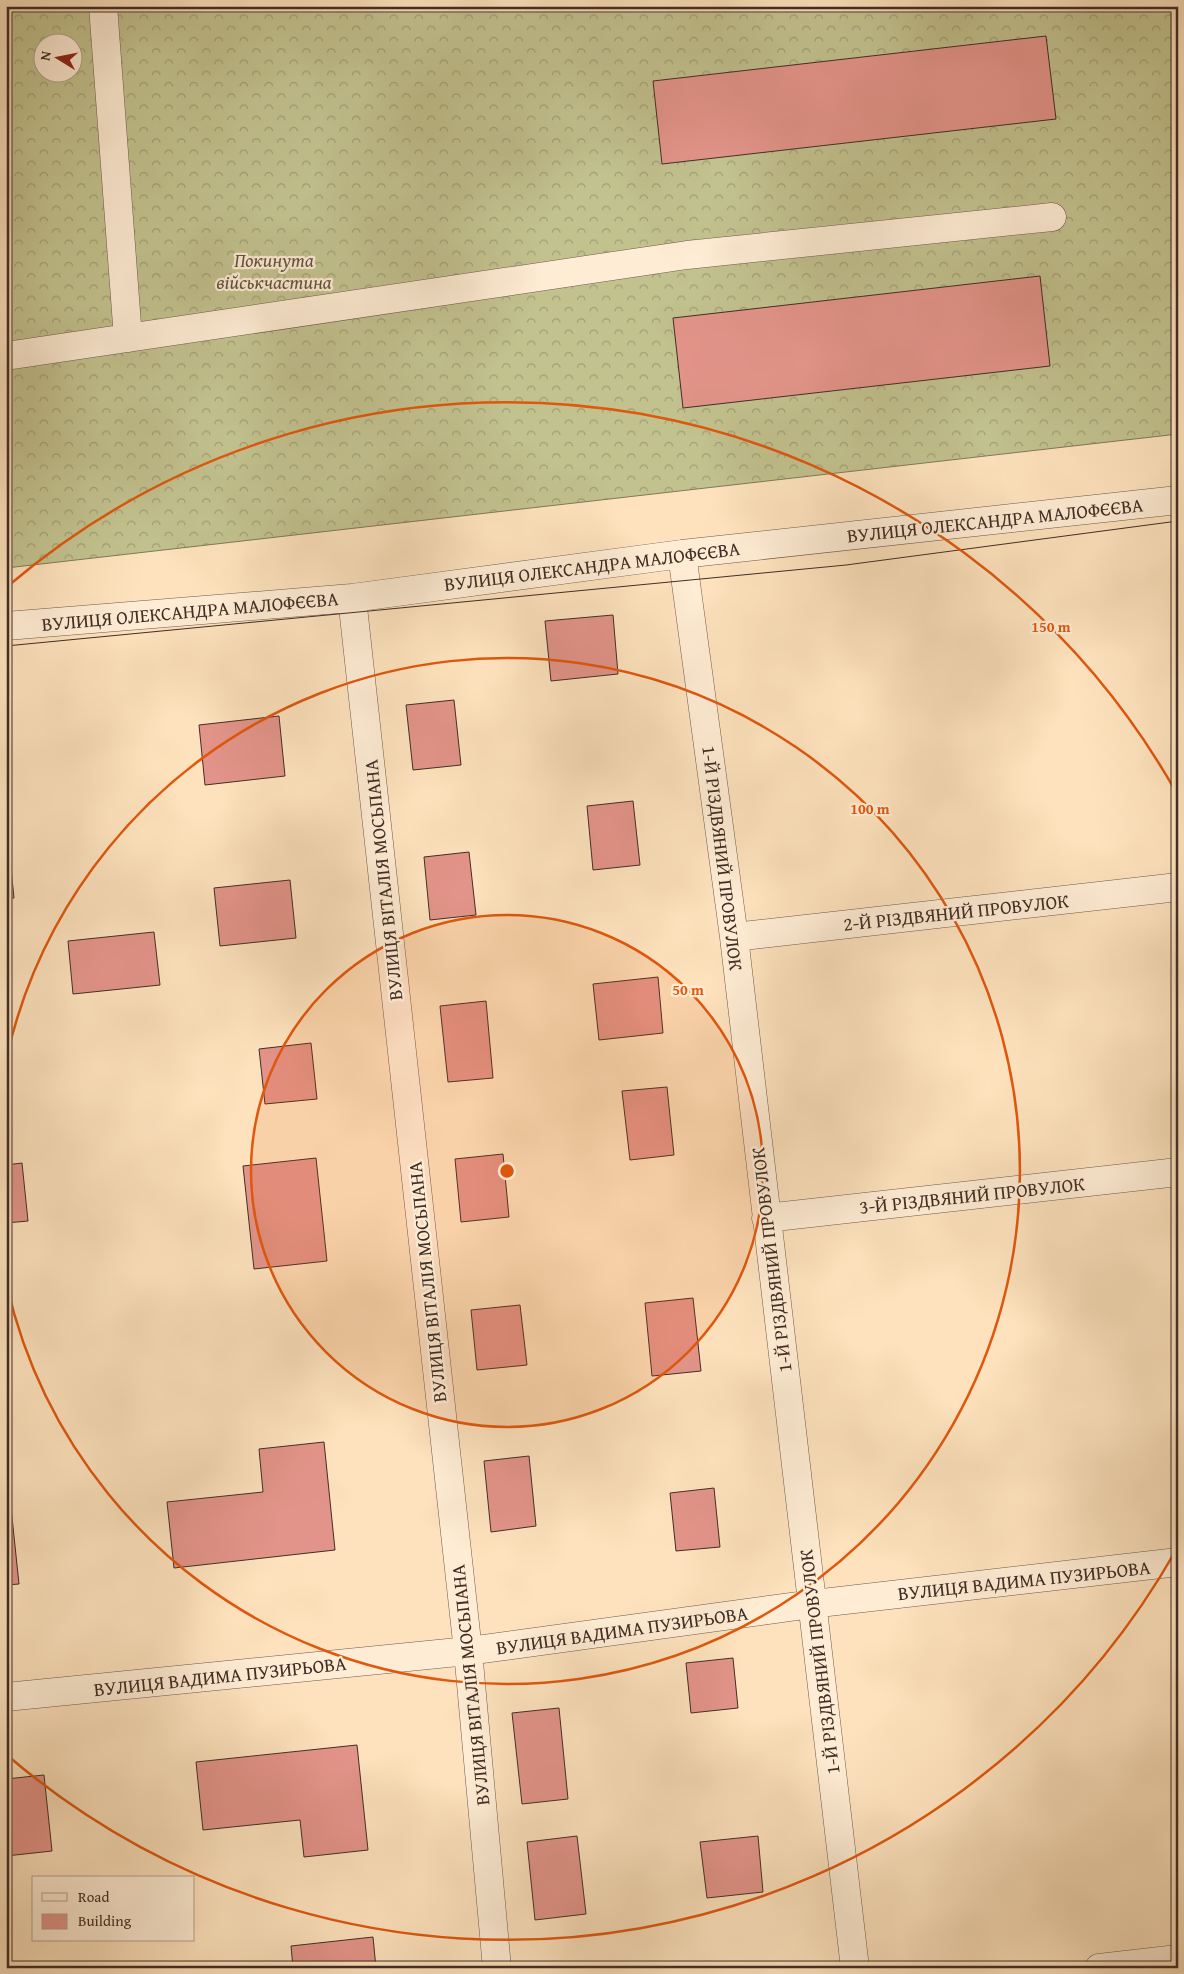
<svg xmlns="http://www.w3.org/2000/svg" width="1184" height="1974" viewBox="0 0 1184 1974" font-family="'Gentium Book Plus',serif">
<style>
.forest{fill:url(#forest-crowns);stroke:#82785a;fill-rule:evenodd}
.building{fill:#e3948a;stroke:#412d26}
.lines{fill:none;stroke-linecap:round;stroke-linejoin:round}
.minor-casing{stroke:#705a4c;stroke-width:29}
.minor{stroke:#feecd4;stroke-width:28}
.tram{stroke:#412d26;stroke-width:1}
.ring{fill:none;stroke:#e0570d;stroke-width:2.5}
.labels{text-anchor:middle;stroke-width:4.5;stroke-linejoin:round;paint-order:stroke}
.park-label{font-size:19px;font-style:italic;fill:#615240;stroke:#feecd4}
.street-label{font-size:19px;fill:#412d26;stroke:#feecd4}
.centre{fill:#e0570d;stroke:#feecd4;stroke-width:2.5}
.ring-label{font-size:15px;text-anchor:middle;font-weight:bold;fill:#e0570d;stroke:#feecd4;stroke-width:4.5;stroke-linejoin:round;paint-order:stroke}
</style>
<defs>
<pattern id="forest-crowns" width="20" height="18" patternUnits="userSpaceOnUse" patternTransform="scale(1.25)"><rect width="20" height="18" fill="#c2c28f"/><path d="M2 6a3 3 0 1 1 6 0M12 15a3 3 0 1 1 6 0" fill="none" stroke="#9f9e75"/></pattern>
</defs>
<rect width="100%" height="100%" fill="#fde2bd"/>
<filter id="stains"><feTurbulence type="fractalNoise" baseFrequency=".004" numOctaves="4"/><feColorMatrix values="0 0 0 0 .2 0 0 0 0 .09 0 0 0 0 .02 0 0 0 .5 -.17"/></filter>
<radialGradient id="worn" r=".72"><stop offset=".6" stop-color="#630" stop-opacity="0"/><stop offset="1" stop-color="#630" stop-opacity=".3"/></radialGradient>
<!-- forest -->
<path class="forest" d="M6,6H1178V434L6,568ZM42,42H72V72H42Z"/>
<!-- building -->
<path class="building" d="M1046,36L1056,119L662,164L653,81Z
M1040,276L1050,366L683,408L673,318Z
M613,615L618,674L551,681L545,621Z
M454,700L461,765L413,770L406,705Z
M279,716L285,776L205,785L199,725Z
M633,801L640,865L593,870L587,806Z
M6,838H8L14,898L6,899Z
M469,852L476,915L430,920L424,857Z
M290,880L296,938L220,946L214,888Z
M154,932L160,985L73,994L68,941Z
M658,977L663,1033L599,1040L593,984Z
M486,1001L493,1078L448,1082L440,1006Z
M311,1043L317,1099L265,1104L259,1049Z
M667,1087L674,1155L630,1160L622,1091Z
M503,1154L509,1217L461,1222L455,1159Z
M316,1158L327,1261L254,1269L243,1166Z
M22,1163L28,1221L6,1223V1165Z
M693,1298L701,1371L652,1376L645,1303Z
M520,1305L527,1365L477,1370L471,1310Z
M324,1442L335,1550L174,1568L167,1502L263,1492L259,1449Z
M529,1456L536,1526L491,1532L484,1461Z
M714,1488L720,1547L676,1551L670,1493Z
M6,1498H10L19,1584L6,1585Z
M733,1658L738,1708L691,1713L686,1663Z
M559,1708L568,1799L522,1804L512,1713Z
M357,1745L368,1850L304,1857L300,1820L203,1830L196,1762Z
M44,1775L52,1851L6,1856V1779Z
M577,1836L586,1914L535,1920L527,1842Z
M758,1836L763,1892L707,1898L700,1842Z
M373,1937L376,1968H293L291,1946Z
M777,1964L778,1968H738Z"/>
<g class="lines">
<!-- minor casing -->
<g class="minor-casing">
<path id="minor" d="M103,6L128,338
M6,356L687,255L1052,217
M682,554L734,937L855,1968
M352,598L468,1651L497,1968
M6,626L352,598L682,554L1178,500
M734,937L1178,887
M766,1218L1178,1172
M6,1697L468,1651L812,1604L1178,1562
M1099,1968L1178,1959"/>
</g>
<!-- minor -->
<use href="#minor" class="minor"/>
<!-- tram -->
<path class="tram" d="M6,646L846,565L1178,521"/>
</g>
<!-- distance rings -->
<circle cx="507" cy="1171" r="256" fill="#e0570d" fill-opacity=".12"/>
<g class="ring">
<circle cx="507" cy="1171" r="256"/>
<path d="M7 1056A513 513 0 1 1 7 1286"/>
<path d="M1176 1550A769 769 0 0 1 8 1756M8 586A769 769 0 0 1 1176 792"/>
</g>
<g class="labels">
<!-- park labels -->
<g class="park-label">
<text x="274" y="267">Покинута<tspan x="274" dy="22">військчастина</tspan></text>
</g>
<!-- street labels -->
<g class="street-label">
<text transform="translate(995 520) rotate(-6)" y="7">ВУЛИЦЯ ОЛЕКСАНДРА МАЛОФЄЄВА</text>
<text transform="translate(592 566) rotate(-7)" y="7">ВУЛИЦЯ ОЛЕКСАНДРА МАЛОФЄЄВА</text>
<text transform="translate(190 611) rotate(-5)" y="7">ВУЛИЦЯ ОЛЕКСАНДРА МАЛОФЄЄВА</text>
<text transform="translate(723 858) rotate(83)" y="7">1-Й РІЗДВЯНИЙ ПРОВУЛОК</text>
<text transform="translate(383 880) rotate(-96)" y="7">ВУЛИЦЯ ВІТАЛІЯ МОСЬПАНА</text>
<text transform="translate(956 912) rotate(-6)" y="7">2-Й РІЗДВЯНИЙ ПРОВУЛОК</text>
<text transform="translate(972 1195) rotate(-6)" y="7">3-Й РІЗДВЯНИЙ ПРОВУЛОК</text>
<text transform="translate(771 1260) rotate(-97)" y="7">1-Й РІЗДВЯНИЙ ПРОВУЛОК</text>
<text transform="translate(427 1282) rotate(-96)" y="7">ВУЛИЦЯ ВІТАЛІЯ МОСЬПАНА</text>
<text transform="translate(1024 1580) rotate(-6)" y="7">ВУЛИЦЯ ВАДИМА ПУЗИРЬОВА</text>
<text transform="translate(622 1630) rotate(-8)" y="7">ВУЛИЦЯ ВАДИМА ПУЗИРЬОВА</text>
<text transform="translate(819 1662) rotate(-97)" y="7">1-Й РІЗДВЯНИЙ ПРОВУЛОК</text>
<text transform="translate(220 1676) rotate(-6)" y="7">ВУЛИЦЯ ВАДИМА ПУЗИРЬОВА</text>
<text transform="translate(470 1685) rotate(-96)" y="7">ВУЛИЦЯ ВІТАЛІЯ МОСЬПАНА</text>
</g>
</g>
<circle cx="507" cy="1171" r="8" class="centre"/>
<g class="ring-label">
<text x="1051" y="632">150 m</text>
<text x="870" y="814">100 m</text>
<text x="688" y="995">50 m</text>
</g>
<!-- margin -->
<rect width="1184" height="1974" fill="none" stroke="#fde2bd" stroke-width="25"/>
<rect x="8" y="8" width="1169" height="1959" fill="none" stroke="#412d26" stroke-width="2.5"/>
<rect x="12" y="12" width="1159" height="1949" fill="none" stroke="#412d26"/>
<!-- legend -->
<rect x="32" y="1876" width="162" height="65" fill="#feecd4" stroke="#b2a08e"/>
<rect x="42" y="1893" width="25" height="8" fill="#feecd4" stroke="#b2a08e"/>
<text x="78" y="1902" font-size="15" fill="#412d26">Road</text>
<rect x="42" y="1914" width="25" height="15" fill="#e3948a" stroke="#b2a08e"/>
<text x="78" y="1926" font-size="15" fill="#412d26">Building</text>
<!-- north arrow -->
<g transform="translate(58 58) rotate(280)"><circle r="24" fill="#feecd4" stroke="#b2a08e"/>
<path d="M0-4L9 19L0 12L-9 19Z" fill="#8f2418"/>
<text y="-8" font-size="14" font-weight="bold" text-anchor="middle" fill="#412d26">N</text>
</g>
<rect width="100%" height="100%" filter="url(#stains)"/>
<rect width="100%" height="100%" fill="url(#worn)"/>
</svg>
